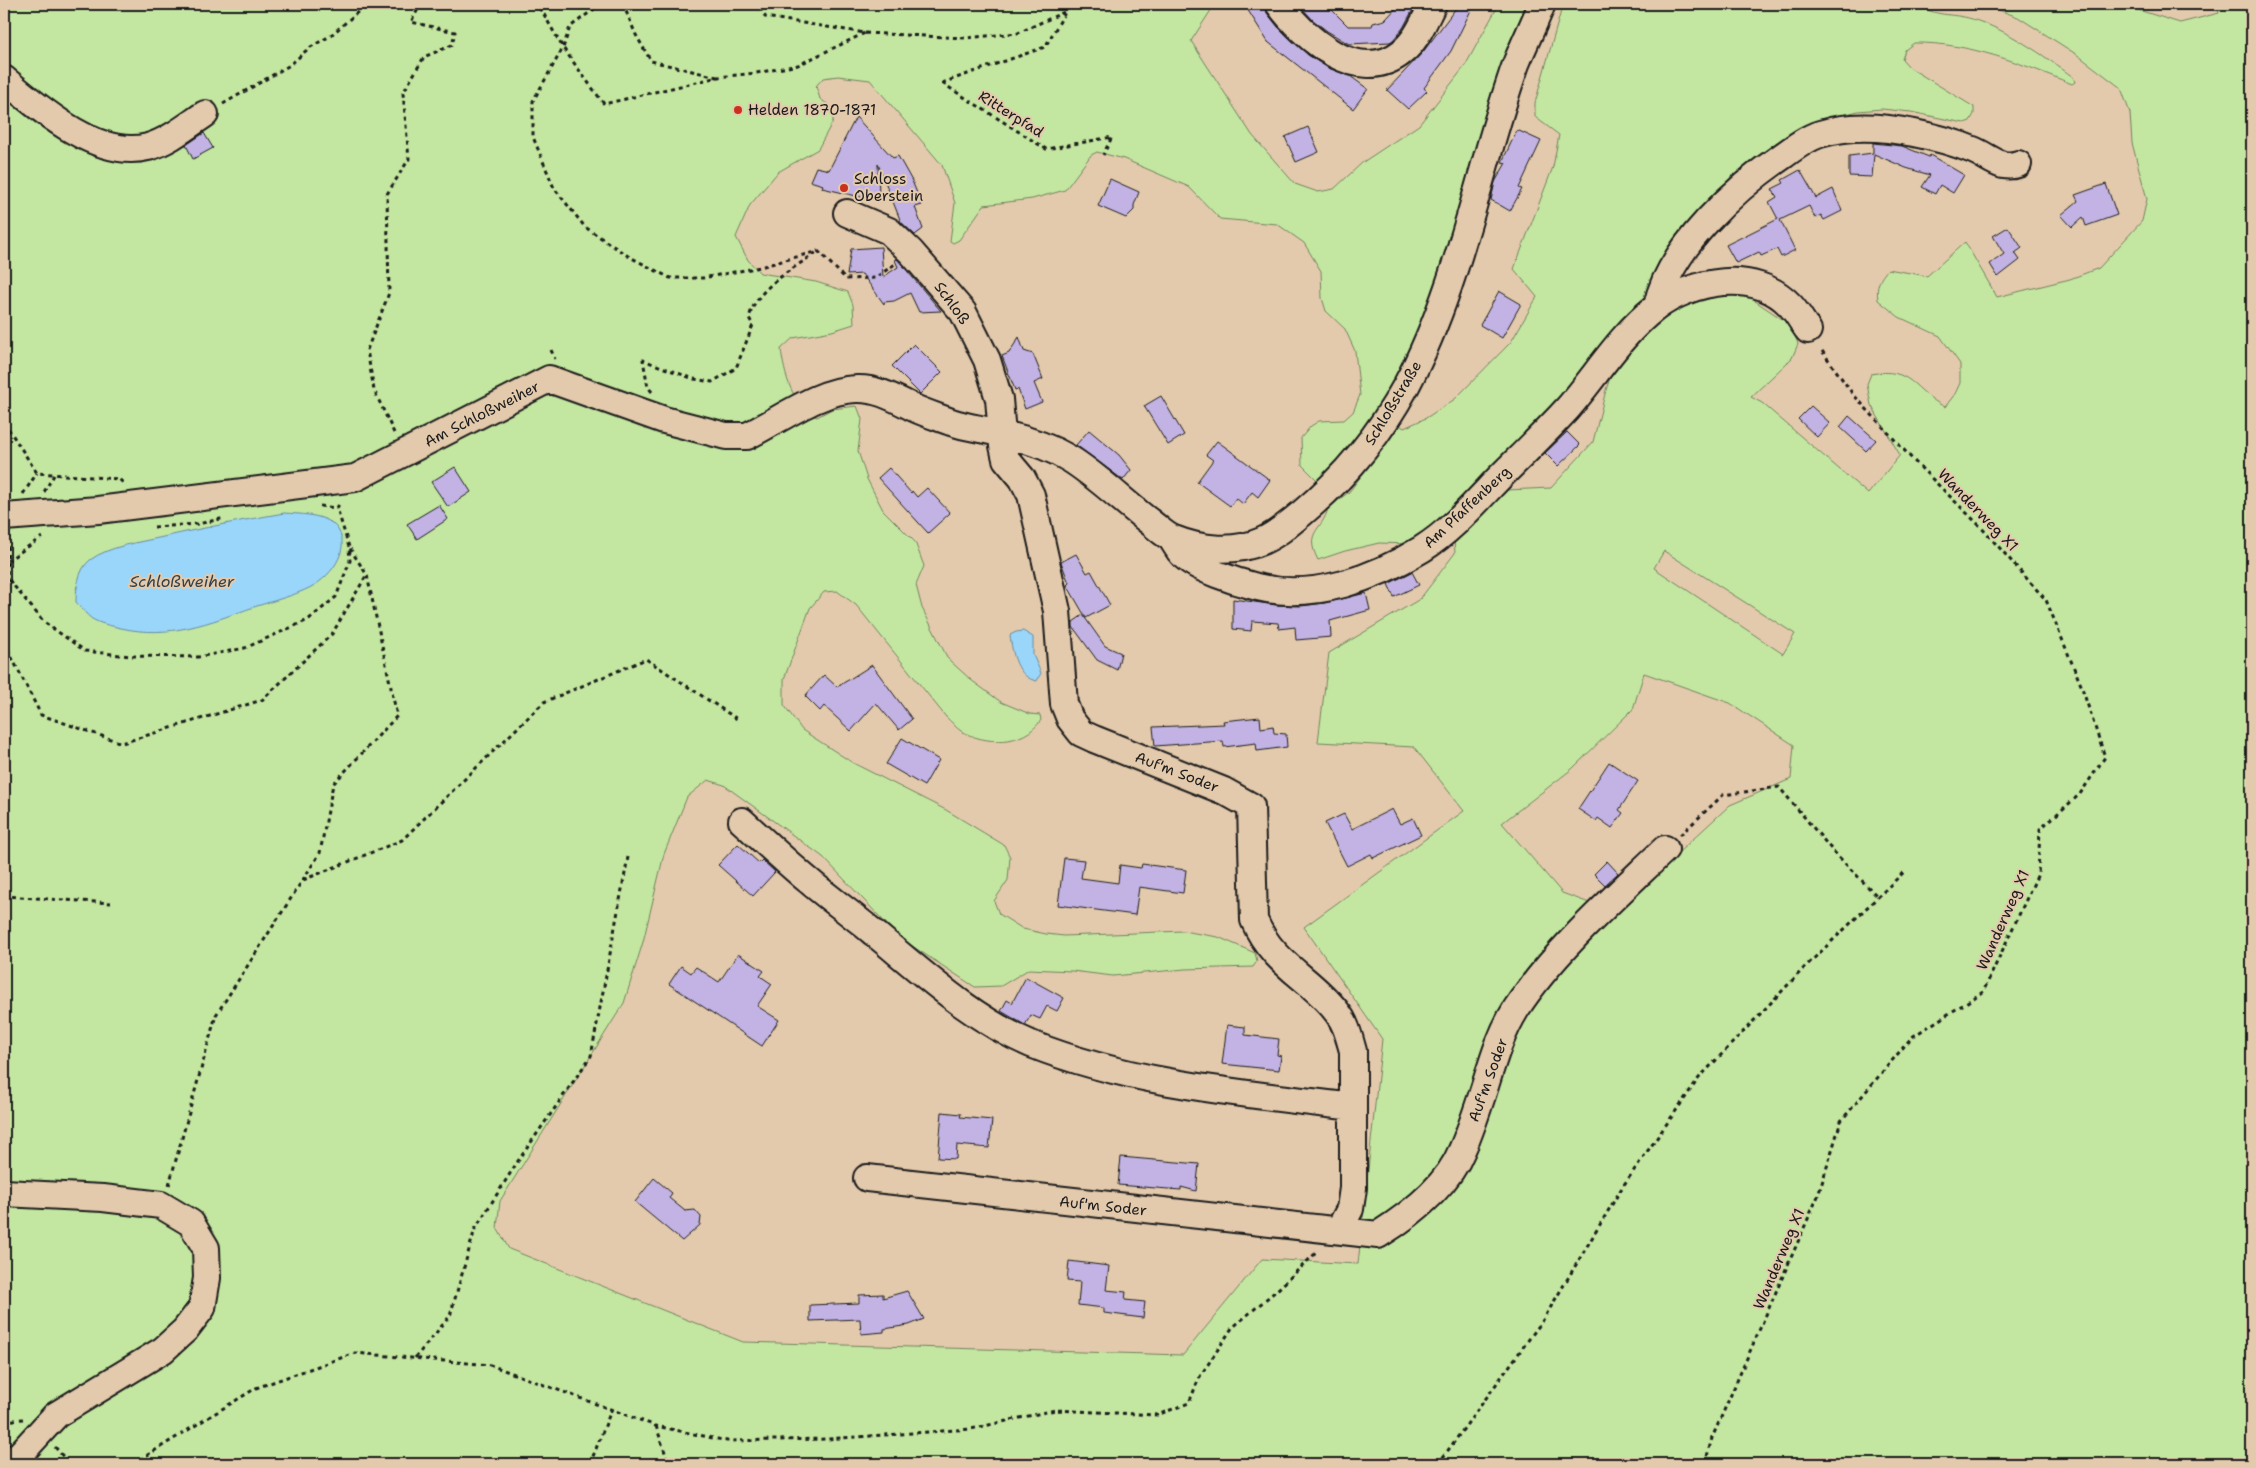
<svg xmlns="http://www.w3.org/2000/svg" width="2256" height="1468" viewBox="0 0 2256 1468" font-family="'Shantell Sans',sans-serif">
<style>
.green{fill:#c3e7a0;stroke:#70825e;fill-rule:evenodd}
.water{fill:#99d6fa;stroke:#678ca1}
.building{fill:#c2b3e4;stroke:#1c1c1c}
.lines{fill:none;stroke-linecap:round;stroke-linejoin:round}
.minor-casing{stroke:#1c1c1c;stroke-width:30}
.path{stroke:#1c1c1c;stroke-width:3;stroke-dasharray:4 4;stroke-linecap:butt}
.minor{stroke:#e4caac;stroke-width:26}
.poi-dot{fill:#c8321e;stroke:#e4caac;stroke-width:2}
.labels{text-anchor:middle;stroke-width:4;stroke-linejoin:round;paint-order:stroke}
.poi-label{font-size:15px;fill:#1c1c1c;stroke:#e4caac;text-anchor:start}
.street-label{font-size:15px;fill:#1c1c1c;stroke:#e4caac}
.water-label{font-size:16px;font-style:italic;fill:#354148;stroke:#e4caac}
</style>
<rect width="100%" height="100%" fill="#e4caac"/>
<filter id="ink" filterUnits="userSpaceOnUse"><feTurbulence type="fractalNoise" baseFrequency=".02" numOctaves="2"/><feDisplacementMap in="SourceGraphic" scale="10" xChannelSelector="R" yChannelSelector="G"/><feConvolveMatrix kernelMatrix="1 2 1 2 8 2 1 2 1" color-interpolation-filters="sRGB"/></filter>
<g filter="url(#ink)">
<!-- green -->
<path class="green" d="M4,4H1215L1191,41L1252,135L1295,184L1318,192L1334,189L1363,162L1419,125L1465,66L1499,4H1526L1514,33L1458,217L1416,340L1389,399L1320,483L1302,465L1301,438L1311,426L1319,421L1344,420L1353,412L1360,395L1355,351L1345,329L1326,311L1322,298L1321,271L1304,243L1277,224L1220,219L1189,187L1124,159L1097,152L1091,155L1065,190L1032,199L984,205L959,240L953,243L950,241L955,203L942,165L870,80L838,76L823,78L816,86L820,99L833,108V121L818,149L778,172L750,205L736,237L748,260L760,273L816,282L848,292L853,305L854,324L832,331L793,338L781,349C784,373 792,407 817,417L832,409L857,406L862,419L858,451L867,479L883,510L915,542L924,566L916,585L922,608L948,659L971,680L1001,702L1030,714L1040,715L1041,720C1024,746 985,745 961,731C956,728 951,721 946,717L856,605L837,591L824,592L810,608L784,679V705L802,730L853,763L946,810L1004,845L1010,857L1008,880L994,901L999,914L1023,929L1046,934L1064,936L1183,931L1218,937L1255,953L1257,961L1253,967L1185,969L1113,976L1072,971L1029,969L1001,986L975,987L900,938L823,857L724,785L708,780L687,797L664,854L643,942L624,1003L500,1201L497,1228L509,1249L743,1342L1183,1355L1262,1259L1358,1264L1382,1039L1304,927L1464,811L1414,747L1318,742L1329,653L1420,599L1455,553L1454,539L1507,490L1551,488L1593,442L1606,390L1612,372L1629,346L1670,310L1729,293L1755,297V301L1791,325L1798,344L1792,358L1751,397L1762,403L1868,494L1900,455L1871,405L1867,384L1871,374C1912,366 1913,391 1945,407L1955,394L1960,383V364L1940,336L1899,317L1878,300C1876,285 1879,280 1888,269L1927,276L1965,242L1997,297L2070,279L2099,268L2142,221L2147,199L2132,143L2130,113L2121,88L2079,56L2018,17L1982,4H2119L2180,23L2219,13L2217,4H2252V1464H4ZM316,517L331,522L339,532L76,589L84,567ZM1664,551L1795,634L1783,654L1654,568ZM1644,673L1730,703L1794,745L1791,779L1730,805L1614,912L1562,893L1502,823L1572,769L1633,709Z
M1563,4H1917C1934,17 1952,13 1972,19C2008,30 2043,55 2073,77L2075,82L2072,84C2023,64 1968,42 1914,43L1905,50L1902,59L1910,68L1974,107V114L1970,121L1964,123L1911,112L1882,109L1858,111L1823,120L1674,246L1649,286L1648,300L1586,376L1435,526L1408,544L1379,543L1345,551L1318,560C1303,531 1323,531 1328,508L1349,492L1372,462L1396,423L1404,428L1426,418L1455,399L1511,342L1537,297L1514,269L1553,167L1559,135L1535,117V103Z"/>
<!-- water -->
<path class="water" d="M284,513C298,514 320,514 332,523C356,543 333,576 311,587C294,596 272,601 254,607C208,623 170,639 121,628C112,626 100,624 92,619C86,615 81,607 76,602C76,588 78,570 90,560C109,546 141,542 163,537C203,528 243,520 284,513Z
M1023,631L1033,637V655L1041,673L1037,681C1017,678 1012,652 1010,635L1016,632Z"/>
<!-- building -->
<path class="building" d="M1244,4H1264L1267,13L1278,27L1308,55L1328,68L1350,76L1368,89L1353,109L1268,42Z
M1307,4H1326L1348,26H1372L1373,23L1385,20L1400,4H1416L1403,28L1393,40L1390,42L1349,44L1327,31L1313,20L1302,8Z
M1459,4H1474L1451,51L1424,88L1427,91L1408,109L1387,90L1423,52Z
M856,117L893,158L898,156L912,181L922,205L915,207L923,229L915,235L901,222L878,164L879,197L865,198L822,188L823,185L810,181L816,167L829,170Z
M1308,127L1319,152L1296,162L1285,137Z
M1517,130L1541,141L1519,188L1522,189L1510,211L1491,200L1495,182L1506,163L1502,162Z
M204,133L213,148L193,159L186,145Z
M1873,143L1902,146L1929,157L1930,155L1964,175L1953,193L1940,185L1935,194L1922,187L1930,175L1906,168L1874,154L1872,177L1849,176V156L1873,153Z
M1800,170L1816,198L1833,189L1842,211L1824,220L1821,215L1815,218L1809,206L1780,220L1795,250L1781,257L1777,249L1761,256L1759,252L1736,263L1726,245L1778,219L1769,202L1777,197L1772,189L1784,183L1782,180Z
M1110,179L1139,192L1134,205V210L1126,218L1098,206Z
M2106,184L2117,215L2086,226L2083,217L2072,227L2061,215L2078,201L2075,195Z
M2008,227L2022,248L2015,253L2020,260L1998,277L1990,264L2004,254L1993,236Z
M881,247L883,277L898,267L895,260L897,259L941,311L919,312L910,293L894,301L884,302V304L862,274L847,275L851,249Z
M1499,291L1521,304L1502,338L1480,325Z
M1019,337L1024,351L1033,354L1043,379L1034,383L1042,402L1025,409L1018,389L1015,390L1002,356L1009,353Z
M914,344L942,372L920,394L892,366Z
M1161,396L1184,435L1168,445L1144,406Z
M1811,406L1830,423L1817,437L1798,419Z
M1849,416L1876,440L1866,451L1840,427Z
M1089,430L1119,455L1131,470L1123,480L1076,445Z
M1567,432L1580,445L1558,466L1545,453Z
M1217,441L1270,480L1258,497L1252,492L1243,504L1236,498L1230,506L1197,482L1213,460L1206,455Z
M455,467L471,492L448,507L431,482Z
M889,468L911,493L912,491L917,497L927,488L950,513L928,533L878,478Z
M439,505L448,519L417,539L407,524Z
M1076,554L1087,573L1091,571L1110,605L1086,618L1067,585L1069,583L1061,562Z
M1412,572L1419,585L1394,597L1388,584Z
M1366,593L1370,610L1330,621L1331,637L1296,640L1295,627L1279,629L1278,623L1252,621L1251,631L1233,629V599L1276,605L1301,606L1325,603Z
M1083,615L1105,646L1121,653L1117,670L1097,660L1073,627V622Z
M872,665L912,719L899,730L876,703L851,731L824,706L820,711L805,696L824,675L837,687Z
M1260,717L1261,728L1273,726L1274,733L1286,734L1287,747L1257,751L1256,743L1224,747L1223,741L1155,746L1153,727L1224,724L1223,721Z
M902,738L939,760L924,786L886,764Z
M1609,762L1638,781L1619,810L1623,813L1612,828L1598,818L1596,821L1578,809Z
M1392,809L1400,824L1413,818L1421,835L1373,858L1371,854L1347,866L1325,823L1344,814L1352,829Z
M738,844L759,863L762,860L775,872L753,896L718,865Z
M1064,858L1084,860L1081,878L1118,883L1120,865L1141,868L1142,864L1186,870L1183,893L1139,887L1135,915L1058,905Z
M1607,861L1618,873L1605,885L1594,874Z
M738,954L764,971L760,976L772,984L757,1006L779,1020L762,1046L669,984L681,966L691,973L696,967L719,982Z
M1026,977L1064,998L1057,1011L1047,1006L1040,1019L1031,1015L1025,1025L1001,1011L1007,1000L1012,1003Z
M1227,1025L1245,1027V1035L1279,1039L1277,1055L1281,1056L1279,1070L1222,1064Z
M942,1112L961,1114L960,1117L992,1120L989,1148L957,1145L956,1159L938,1158Z
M1121,1157L1199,1164L1196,1191L1181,1187V1190L1118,1185Z
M654,1178L672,1193L669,1198L685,1211L695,1210L701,1217L700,1225L682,1241L635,1202Z
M1069,1261L1109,1266L1106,1290L1126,1292L1125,1300L1145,1302L1143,1318L1104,1313V1308L1078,1305L1080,1282L1067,1281Z
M907,1291L924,1319L909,1325L884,1329V1332L861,1334L860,1319L810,1321V1305L859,1303V1295L883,1294V1298Z"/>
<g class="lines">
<!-- minor casing -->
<g class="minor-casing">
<path id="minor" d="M1279,4C1304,38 1359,87 1402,52C1417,40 1424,21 1433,4
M4,79C40,109 98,160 148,147C169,141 187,126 205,114
M847,213L889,231L911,252L963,312L987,360L999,399L1003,446L1006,459L1022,478L1031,495L1057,611L1064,704L1070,719L1081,733L1094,739L1224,791L1251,806L1254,920C1273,965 1310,977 1337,1012C1346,1023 1349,1037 1353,1051V1188L1350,1209L1339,1230
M1657,306C1669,248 1737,187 1784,155C1795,147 1807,138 1820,134C1851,124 1884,127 1914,133C1934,137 1954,142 1973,150C1983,154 1993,162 2003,165C2009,166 2013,166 2018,164
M4,517L98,510L355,478L549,379L664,420L726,436H747C780,420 819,390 856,389C876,388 894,398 912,407C924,413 938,417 951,422C968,428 986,429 1003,434C1026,439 1050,447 1070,459C1096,475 1125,503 1150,522C1158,528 1165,536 1174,539C1201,550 1235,553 1262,541C1276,535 1289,524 1301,514C1344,478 1379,436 1406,386C1460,285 1478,171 1516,64C1524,44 1534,24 1542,4
M1173,541C1176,545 1178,550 1182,554C1195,569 1237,582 1257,587C1313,601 1375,578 1422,549C1451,531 1475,503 1498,479C1521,456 1545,433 1567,409C1596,376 1620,335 1655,308C1692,280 1755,268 1790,305C1797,312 1802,322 1808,330
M742,821C764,841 786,862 809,881C830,899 853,915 874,933C923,973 972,1019 1031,1044C1130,1084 1248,1094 1353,1107
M867,1178L1378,1235C1410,1215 1447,1187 1462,1150C1471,1130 1478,1108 1485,1086C1493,1060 1501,1033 1516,1009C1553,952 1616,896 1665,849
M4,1193L103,1198L161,1205L191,1223L206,1248L207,1278L202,1308L185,1330L163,1350L56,1415L11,1464"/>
</g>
<!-- path -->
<path class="path" d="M532,4L542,11L563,48L604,104L718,77L756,73L798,65L865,33L765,17L758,4
M601,4L570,27L563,48L533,101V137L554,188L585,227L628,256L670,278H703L760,267L818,251
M623,4L636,35L651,61L717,77
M2177,8L2185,4
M865,33L965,38L1018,33L1064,12
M942,83L1046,149L1112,137L1103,155
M942,83L1045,47L1070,4
M223,104L290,65L309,48L330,36L367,4
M818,251L846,279L875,278L895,264
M551,350L555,359
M652,392L648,387L643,360L694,379L712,382L736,368L753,325L749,318C757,286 793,270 818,251
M4,422L37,473L119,479L125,485
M394,433L374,390L367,350L389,293L387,194L409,159L403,93L424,57L452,45L455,32L411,22L421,4
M44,492L54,475
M23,494L37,473
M320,506L337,508
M154,527L198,524L225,518
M8,538L6,646L41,715L122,743L262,700L332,634L366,576
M7,561L42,537
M4,574L44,622L85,651L130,656L198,657L245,648L308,620L336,597L350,561L349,547L337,508L340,502
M1680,835L1723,795L1779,787L1832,850L1878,897
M303,880L402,840L544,702L646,659L740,721
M4,896L111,903
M169,1185L216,1015L320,853L333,784L397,716L367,575L349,547
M415,1358L450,1316L475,1229L518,1161L591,1056L628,857
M4,1421L23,1419
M656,1426L669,1464
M55,1447L66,1460L73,1464
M133,1464L256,1388L355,1353L490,1365L656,1426L727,1441L827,1439L971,1429L1055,1410L1157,1415L1189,1403L1199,1378L1232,1328L1277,1290L1318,1251
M590,1464L612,1408
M1438,1464L1543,1320L1623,1186L1699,1078L1806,966L1906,870
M1705,1464L1712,1438L1818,1196L1841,1121L1912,1037L1983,992L2038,874L2040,829L2080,794L2105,757L2081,685L2046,600L1980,526L1914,461L1852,393L1820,348"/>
<!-- minor -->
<use href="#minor" class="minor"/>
</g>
</g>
<!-- markers -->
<g class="poi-dot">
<circle cx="738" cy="110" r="5"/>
<circle cx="844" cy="188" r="5"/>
</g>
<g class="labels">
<!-- poi labels -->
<g class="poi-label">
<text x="748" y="115">Helden 1870-1871</text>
<text x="854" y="184">Schloss<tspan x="854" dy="17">Oberstein</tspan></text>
</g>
<!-- street labels -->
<g class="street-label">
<text transform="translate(1011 114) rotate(32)" y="5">Ritterpfad</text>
<text transform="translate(952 303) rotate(54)" y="5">Schloß</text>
<text transform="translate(1393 403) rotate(-59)" y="5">Schloßstraße</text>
<text transform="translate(482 414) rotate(-27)" y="5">Am Schloßweiher</text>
<text transform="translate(1467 507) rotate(-43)" y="5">Am Pfaffenberg</text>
<text transform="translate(1978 510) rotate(46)" y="5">Wanderweg X1</text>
<text transform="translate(1177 772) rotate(21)" y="5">Auf'm Soder</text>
<text transform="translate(2003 920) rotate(-66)" y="5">Wanderweg X1</text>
<text transform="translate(1488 1080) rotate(-70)" y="5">Auf'm Soder</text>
<text transform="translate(1103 1206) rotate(6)" y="5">Auf'm Soder</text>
<text transform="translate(1779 1259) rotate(-67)" y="5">Wanderweg X1</text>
</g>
<!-- water labels -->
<g class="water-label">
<text x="182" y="587">Schloßweiher</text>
</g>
</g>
<!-- margin -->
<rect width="2256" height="1468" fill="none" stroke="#e4caac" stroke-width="20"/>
<rect x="10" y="10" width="2236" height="1448" fill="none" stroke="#1c1c1c" stroke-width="2" filter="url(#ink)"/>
</svg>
